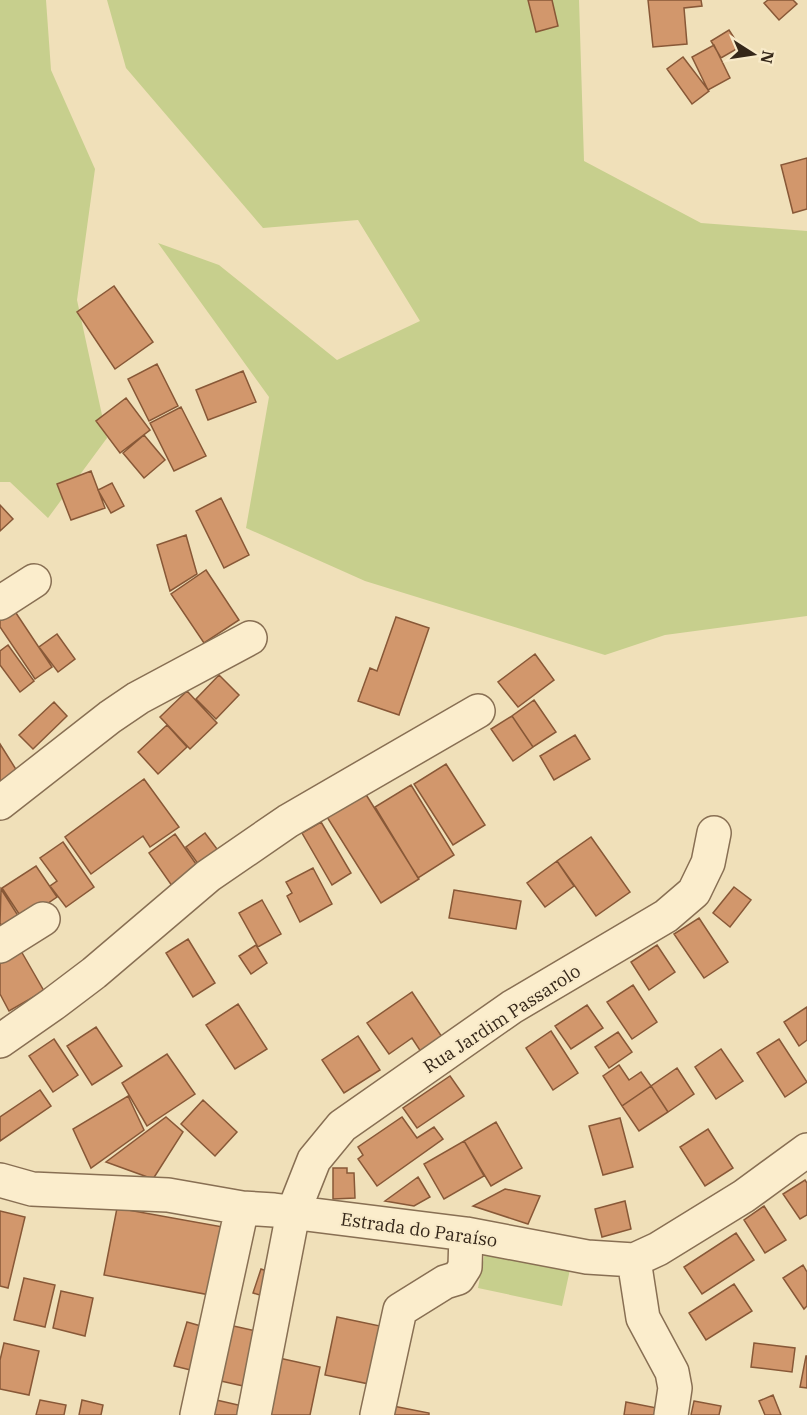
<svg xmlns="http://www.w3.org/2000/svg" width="807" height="1415" viewBox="0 0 807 1415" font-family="'IBM Plex Serif',serif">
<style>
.green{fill:#c7cf8d}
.building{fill:#d2976c;stroke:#885837;stroke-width:1.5}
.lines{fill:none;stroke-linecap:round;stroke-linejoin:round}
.street-casing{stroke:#886f53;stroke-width:36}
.street{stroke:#fbedcc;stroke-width:33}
.labels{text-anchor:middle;stroke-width:4.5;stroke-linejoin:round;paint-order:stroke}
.street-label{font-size:18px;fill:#352719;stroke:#f8eac9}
</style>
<rect width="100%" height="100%" fill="#f0e0b9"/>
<!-- green -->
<path class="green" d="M0,0H46L51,70L95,169L77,300L107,438L48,518L10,482H0Z
M107,0H579L584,161L701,223L807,231V616L665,635L605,655L365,581L246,528L269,397L158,243L219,265L337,360L420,321L358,220L263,228L126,68Z
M486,1247L571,1265L562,1306L478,1288Z"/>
<!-- building -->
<path class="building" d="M528,0H552L558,26L536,32Z
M648,0H701L702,6L684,8L687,44L653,47Z
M768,0H793L797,4L779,20L764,3Z
M729,30L740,47L721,58L711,41Z
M714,45L730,78L708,90L692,57Z
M683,57L709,91L692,104L667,69Z
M807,158V209L793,213L781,165Z
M114,286L153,342L115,369L77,312Z
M157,364L178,406L149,421L128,379Z
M243,371L256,402L208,420L196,390Z
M126,398L150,430L120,453L96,421Z
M181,407L206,456L174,471L150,423Z
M144,435L165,460L144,478L123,453Z
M91,471L105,508L71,520L57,484Z
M112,483L124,506L111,513L98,490Z
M221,498L249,555L224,568L196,511Z
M0,505L13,519L0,531Z
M186,535L197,574L170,591L157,545Z
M206,570L239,620L204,643L171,594Z
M14,610L52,667L35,679L0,627V619Z
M396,617L429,628L399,715L358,701L370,668L377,671Z
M57,634L75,659L58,672L39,647Z
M8,645L34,681L20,692L0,665V651Z
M535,654L554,680L518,707L498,682Z
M219,675L239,695L216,719L196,699Z
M187,691L217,723L190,749L160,717Z
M534,700L556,732L533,747L512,716Z
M54,702L67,716L33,749L19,735Z
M512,716L533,747L513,761L491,729Z
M167,725L187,747L158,774L138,752Z
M575,735L590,759L554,780L540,756Z
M0,744L17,771L0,782Z
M446,764L485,825L453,845L414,784Z
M144,779L179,827L150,847L143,836L91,874L65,837Z
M411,785L454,855L418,878L375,807Z
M365,793L419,879L381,903L327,817Z
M321,822L351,873L332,885L302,833Z
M205,833L220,853L201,868L186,847Z
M175,834L203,874L177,893L149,853Z
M591,837L630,892L596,916L557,861Z
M63,842L94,887L66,907L50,886L57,881L40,858Z
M557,861L574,886L545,907L527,883Z
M36,866L57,897L23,920L2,888Z
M313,868L332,904L300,922L287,896L292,893L286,882Z
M734,887L751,900L730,927L713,913Z
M1,889L24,925L8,936L0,923Z
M454,890L521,901L516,929L449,918Z
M262,900L281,934L258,947L239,913Z
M699,918L728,962L704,978L674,934Z
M188,939L215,983L193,997L166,953Z
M17,944L44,991L9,1011L0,994V954Z
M256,945L267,963L251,974L239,956Z
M657,945L675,972L649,990L631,962Z
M633,985L657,1022L632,1039L607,1002Z
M412,992L444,1040L423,1055L412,1038L389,1054L367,1023Z
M238,1004L267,1049L235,1069L206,1025Z
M587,1005L603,1028L571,1049L555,1026Z
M807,1007V1040L799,1046L784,1022Z
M96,1027L122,1066L92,1085L67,1046Z
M551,1031L578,1073L553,1090L526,1048Z
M618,1032L632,1052L609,1068L595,1047Z
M358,1036L380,1070L344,1093L322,1060Z
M54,1039L78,1075L53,1092L29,1056Z
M779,1039L807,1082L785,1097L757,1053Z
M721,1049L743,1081L716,1099L695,1067Z
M167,1054L195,1094L147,1126L122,1083Z
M619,1065L629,1080L641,1072L651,1086L622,1106L603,1076Z
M677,1068L694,1094L668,1112L651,1086Z
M450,1076L464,1096L417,1128L403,1108Z
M651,1086L668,1112L639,1131L622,1106Z
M40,1090L51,1106L0,1141V1117Z
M128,1096L144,1130L91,1168L73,1129Z
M203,1100L237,1132L215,1156L181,1124Z
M166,1117L183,1132L153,1179L106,1162Z
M402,1117L417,1138L434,1127L443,1139L377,1186L358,1159L363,1155L358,1147Z
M620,1118L633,1167L603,1175L589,1126Z
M496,1122L522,1168L491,1186L464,1141Z
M708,1129L733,1168L705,1186L680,1147Z
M464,1141L484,1176L444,1199L424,1164Z
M333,1168H347V1173H354L355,1198L333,1199Z
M418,1177L430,1197L414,1206L385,1201Z
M805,1180L807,1183V1215L800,1219L783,1194Z
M505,1189L540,1196L528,1224L473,1206Z
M625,1201L631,1229L602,1237L595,1209Z
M764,1206L786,1240L765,1253L744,1220Z
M117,1208L223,1227L210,1295L104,1275Z
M0,1211L25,1217L8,1288L0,1286Z
M736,1233L754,1260L702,1294L684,1267Z
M803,1265L807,1272V1306L804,1309L783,1278Z
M261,1269L278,1275L270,1298L253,1293Z
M24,1278L55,1285L45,1327L14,1320Z
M734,1284L752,1311L706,1340L689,1313Z
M61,1291L93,1298L85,1336L53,1328Z
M337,1317L380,1326L369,1384L325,1375Z
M187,1322L215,1330L203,1373L174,1366Z
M229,1325L260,1332L248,1387L216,1380Z
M4,1343L39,1351L29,1395L0,1389V1360Z
M754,1343L795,1348L792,1372L751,1367Z
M806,1356H807V1388L800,1387Z
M279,1358L320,1367L310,1415H267Z
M773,1395L781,1415H765L759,1401Z
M212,1399L247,1407L245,1415H208Z
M40,1400L66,1405L64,1415H36Z
M82,1400L103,1405L101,1415H79Z
M694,1401L721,1406L719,1415H691Z
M626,1402L662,1409L661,1415H624Z
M393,1406L429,1413V1415H391Z"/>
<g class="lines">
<!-- street casing -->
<g class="street-casing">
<path id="street" d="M0,603L34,581
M0,803L110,717L138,698L250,638
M0,946L43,919
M0,1041L53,1004L94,973L208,876L288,821L478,711
M0,1180L32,1189L168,1195L242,1208L274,1210L466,1234L587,1257L634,1260L658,1249L744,1196L807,1150
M634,1260L643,1318L672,1372L675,1388L671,1415
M197,1415L242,1208
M254,1415L293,1213L314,1160L342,1126L512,1007L666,916L694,892L708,863L714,833
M377,1415L400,1310L445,1282L458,1278L465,1267L466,1234"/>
</g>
<!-- street -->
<use href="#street" class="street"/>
</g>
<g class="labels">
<!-- street labels -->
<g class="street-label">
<text transform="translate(502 1019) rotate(-33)" y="6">Rua Jardim Passarolo</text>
<text transform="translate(419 1230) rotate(8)" y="6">Estrada do Paraíso</text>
</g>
</g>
<!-- north arrow -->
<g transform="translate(753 54) rotate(102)" stroke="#f8eac9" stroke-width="4.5" paint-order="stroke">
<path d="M0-4.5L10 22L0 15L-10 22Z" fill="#352719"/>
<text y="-9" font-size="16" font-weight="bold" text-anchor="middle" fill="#352719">N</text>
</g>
</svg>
